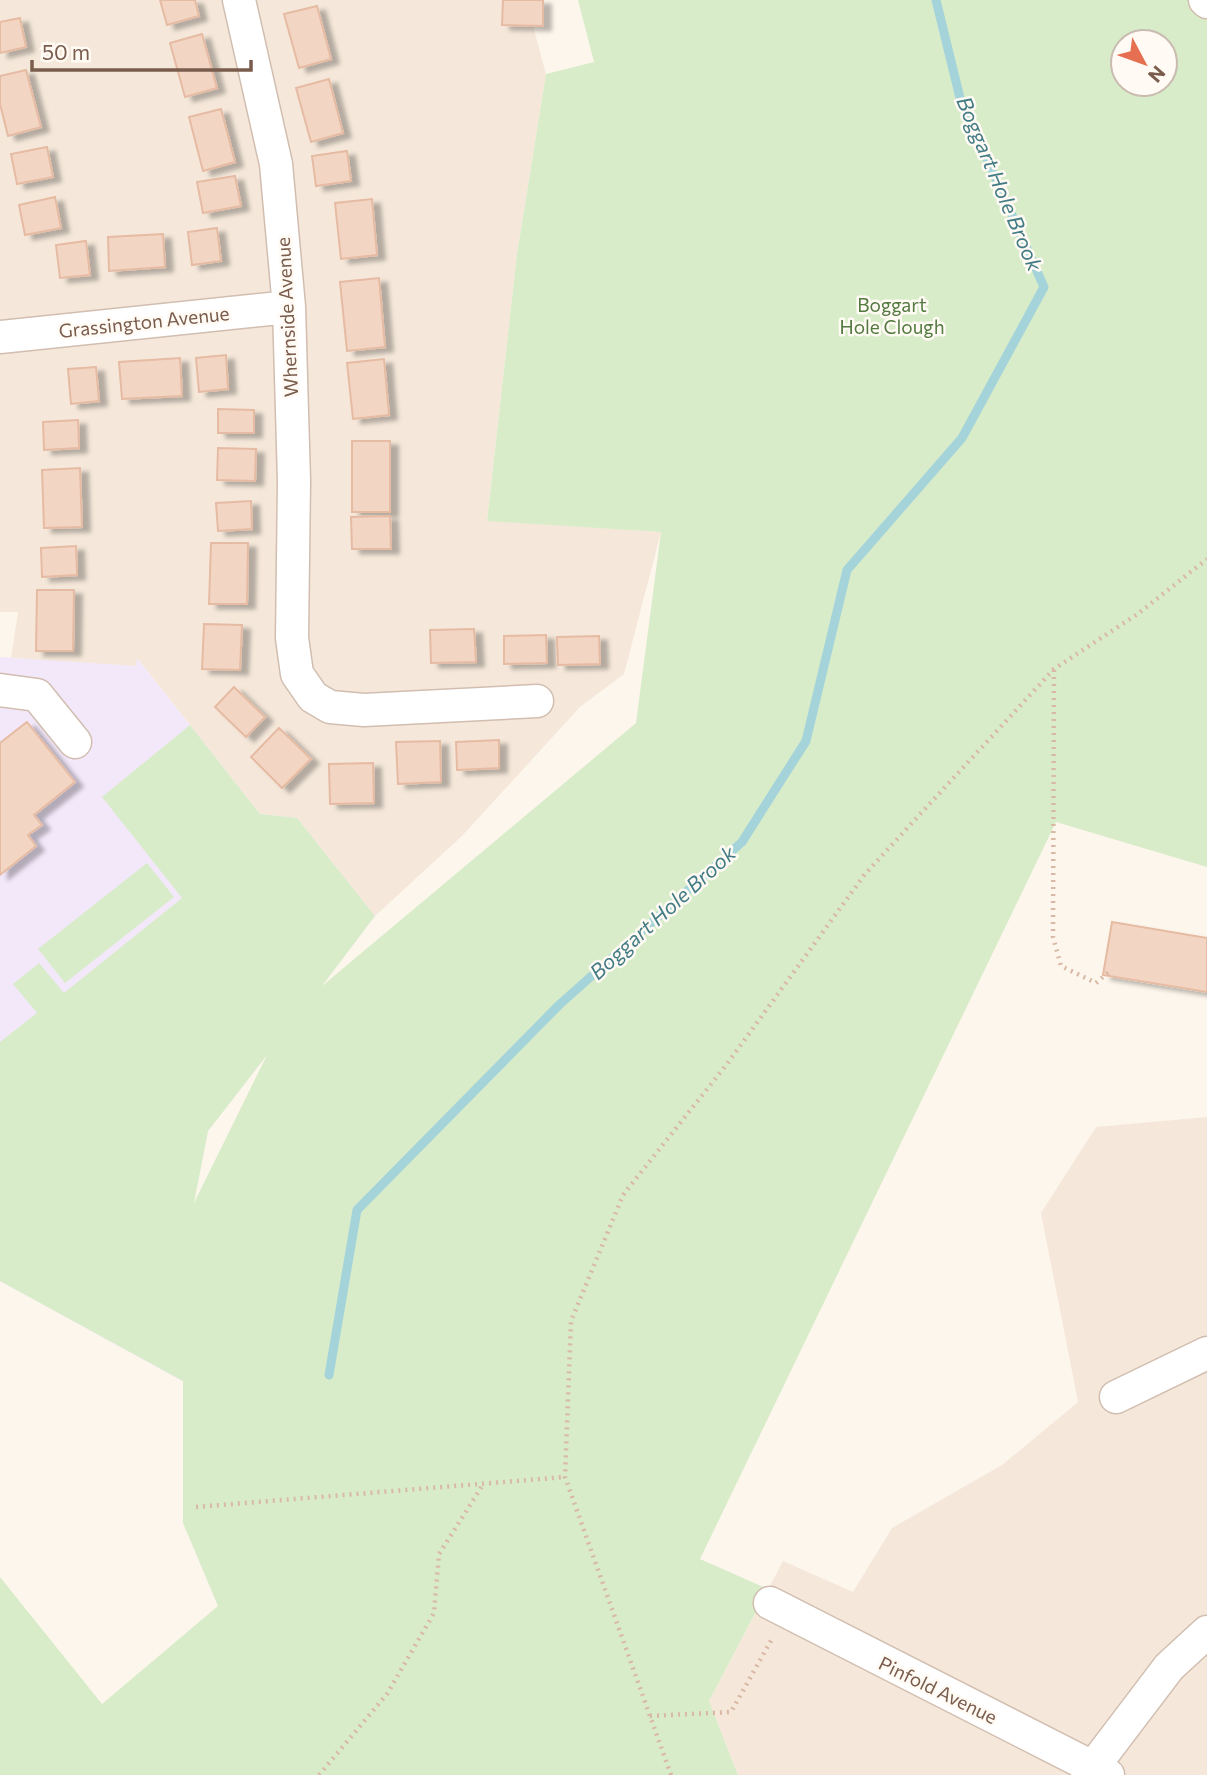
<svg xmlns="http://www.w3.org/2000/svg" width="1207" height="1775" viewBox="0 0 1207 1775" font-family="Commissioner,sans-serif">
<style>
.residential{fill:#f5e8da}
.education{fill:#f3e8fa}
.green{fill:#d8ecc9;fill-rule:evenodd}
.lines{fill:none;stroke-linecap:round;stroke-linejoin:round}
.stream{stroke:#a5d3da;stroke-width:9}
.building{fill:#f3d5c3;stroke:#e6bba3;stroke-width:2;filter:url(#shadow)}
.minor-casing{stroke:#d1beb0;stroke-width:35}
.path{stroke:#d9b8a5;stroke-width:4.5;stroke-dasharray:2 5;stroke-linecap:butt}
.minor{stroke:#fff;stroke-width:32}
.labels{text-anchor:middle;stroke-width:5;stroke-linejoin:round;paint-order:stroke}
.park-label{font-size:19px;fill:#537a41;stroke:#fffaf3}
.street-label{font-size:19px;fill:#7a5c4d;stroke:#fffaf3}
.water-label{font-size:21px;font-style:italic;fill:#437c86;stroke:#fffaf3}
</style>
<defs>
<filter id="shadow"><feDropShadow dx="8" dy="4.5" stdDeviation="2" flood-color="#0004"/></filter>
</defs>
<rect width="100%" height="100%" fill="#fdf6ec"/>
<!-- residential -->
<path class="residential" d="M0,0H526L546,74L517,254L487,520L661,532L624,674L580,707L462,836L375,916L297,818L260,814L138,659L137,667L11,658L18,612H0Z
M1207,1117V1775H738L709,1701L783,1561L853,1592L892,1528L1002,1465L1078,1402L1041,1213L1096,1127Z"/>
<!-- education -->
<path class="education" d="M0,657L136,666L137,658L260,814L297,818L375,916L208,1131L190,1219L177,1258L190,1363L182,1381L0,1281Z"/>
<!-- green -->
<path class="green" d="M578,0H1207V867L1056,822L700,1559L768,1589L709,1701L738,1775H0V1577L102,1704L218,1606L183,1523V1381L0,1281V1042L37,1013L13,984L39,963L64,993L182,898L102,797L190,725L260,814L297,818L375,916L322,986L636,723L661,532L487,521L517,254L546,74L594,62ZM1123,42H1165V84H1123ZM267,1055L194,1203L208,1131Z
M147,863L174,897L65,983L38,949Z"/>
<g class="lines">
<!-- stream -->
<path class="stream" d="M329,1375L357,1210L559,1005L742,842L806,741L847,570L962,438L1044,287L960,98L936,0"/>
</g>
<!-- building -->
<path class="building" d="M160,0H195L199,16L167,25Z
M503,0H543V26L502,25Z
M317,6L331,59L299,68L284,14Z
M20,18L26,47L0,53V22Z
M202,34L217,88L185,97L170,43Z
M26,70L41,127L8,136L0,104V76Z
M329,79L343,133L311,142L296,88Z
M221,109L235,162L203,171L189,117Z
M47,147L53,177L17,184L11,154Z
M347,151L351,181L316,186L312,156Z
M235,176L241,206L203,213L197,182Z
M55,197L61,228L25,235L19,205Z
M372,199L377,255L341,259L335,203Z
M217,228L221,261L192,265L188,232Z
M163,234L165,267L109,271L108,237Z
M86,241L90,275L60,278L56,245Z
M379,278L385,347L347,351L340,282Z
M226,355L228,389L199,392L196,358Z
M180,358L182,396L122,399L119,362Z
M384,359L389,415L353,419L347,363Z
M96,367L99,401L71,404L68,369Z
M218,409L254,410V433H218Z
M78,420L79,448L44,450L43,422Z
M352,441H390V512H352Z
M218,448L256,449L255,481L217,480Z
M80,468L82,527L44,528L42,470Z
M251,501L252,529L218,531L216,503Z
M390,516L391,549H352L351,517Z
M211,543H248L247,604H209Z
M76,546L77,575L42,577L41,548Z
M37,590H74L73,651H36Z
M204,624L242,625L240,670L202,669Z
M474,629L476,662L431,663L430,630Z
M546,635L547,663L504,664V636Z
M599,636L600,664L558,665L557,637Z
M234,687L265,717L246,737L215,707Z
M27,722L75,782L34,815L42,825L28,835L36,846L0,875V743Z
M279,728L311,759L282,788L251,757Z
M499,740V768L457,770L456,742Z
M440,741L441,782L398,784L396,742Z
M373,763L374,803L330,804L329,764Z
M1112,922L1207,938V992L1103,975Z"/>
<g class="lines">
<!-- minor casing -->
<g class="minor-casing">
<path id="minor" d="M239,0L276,164L289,307L294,481L292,638L297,674L313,697L330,707L364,710L537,701
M1205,0L1207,2
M0,337L289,307
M0,690L37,695L75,742
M1116,1397L1207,1353
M770,1603L1108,1775
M1087,1775L1169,1667L1207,1632"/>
</g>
<!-- path -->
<path class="path" d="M1054,670L1053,937L1061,966L1096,983L1111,970
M196,1507L565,1477
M650,1716L731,1712L773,1637
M319,1775L387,1694L434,1613L439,1554L484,1483
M671,1775L565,1477L571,1321L623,1195L727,1064L865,874L1054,669L1139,613L1207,559"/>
<!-- minor -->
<use href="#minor" class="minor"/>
</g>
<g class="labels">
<!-- park labels -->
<g class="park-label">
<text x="892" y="312">Boggart<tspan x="892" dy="22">Hole Clough</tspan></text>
</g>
<!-- street labels -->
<g class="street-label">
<text transform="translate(287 317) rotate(-93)" y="7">Whernside Avenue</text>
<text transform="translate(144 322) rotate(-6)" y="7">Grassington Avenue</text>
<text transform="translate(938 1690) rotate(26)" y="7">Pinfold Avenue</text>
</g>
<!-- water labels -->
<g class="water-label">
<text transform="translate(999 184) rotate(67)" y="7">Boggart Hole Brook</text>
<text transform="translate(663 913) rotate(-42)" y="7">Boggart Hole Brook</text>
</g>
</g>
<!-- north arrow -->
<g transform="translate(1144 63) rotate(131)"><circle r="33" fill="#fffaf3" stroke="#cabbb1" stroke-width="2"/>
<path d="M0-5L12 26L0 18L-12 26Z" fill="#e76f51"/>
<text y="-10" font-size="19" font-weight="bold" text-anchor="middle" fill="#7a5c4d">N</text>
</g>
<!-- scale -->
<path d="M32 60v10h219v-10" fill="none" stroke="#7a5c4d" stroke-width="3.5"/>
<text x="42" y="60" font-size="21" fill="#7a5c4d" stroke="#fffaf3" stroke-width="5" paint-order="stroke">50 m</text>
</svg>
